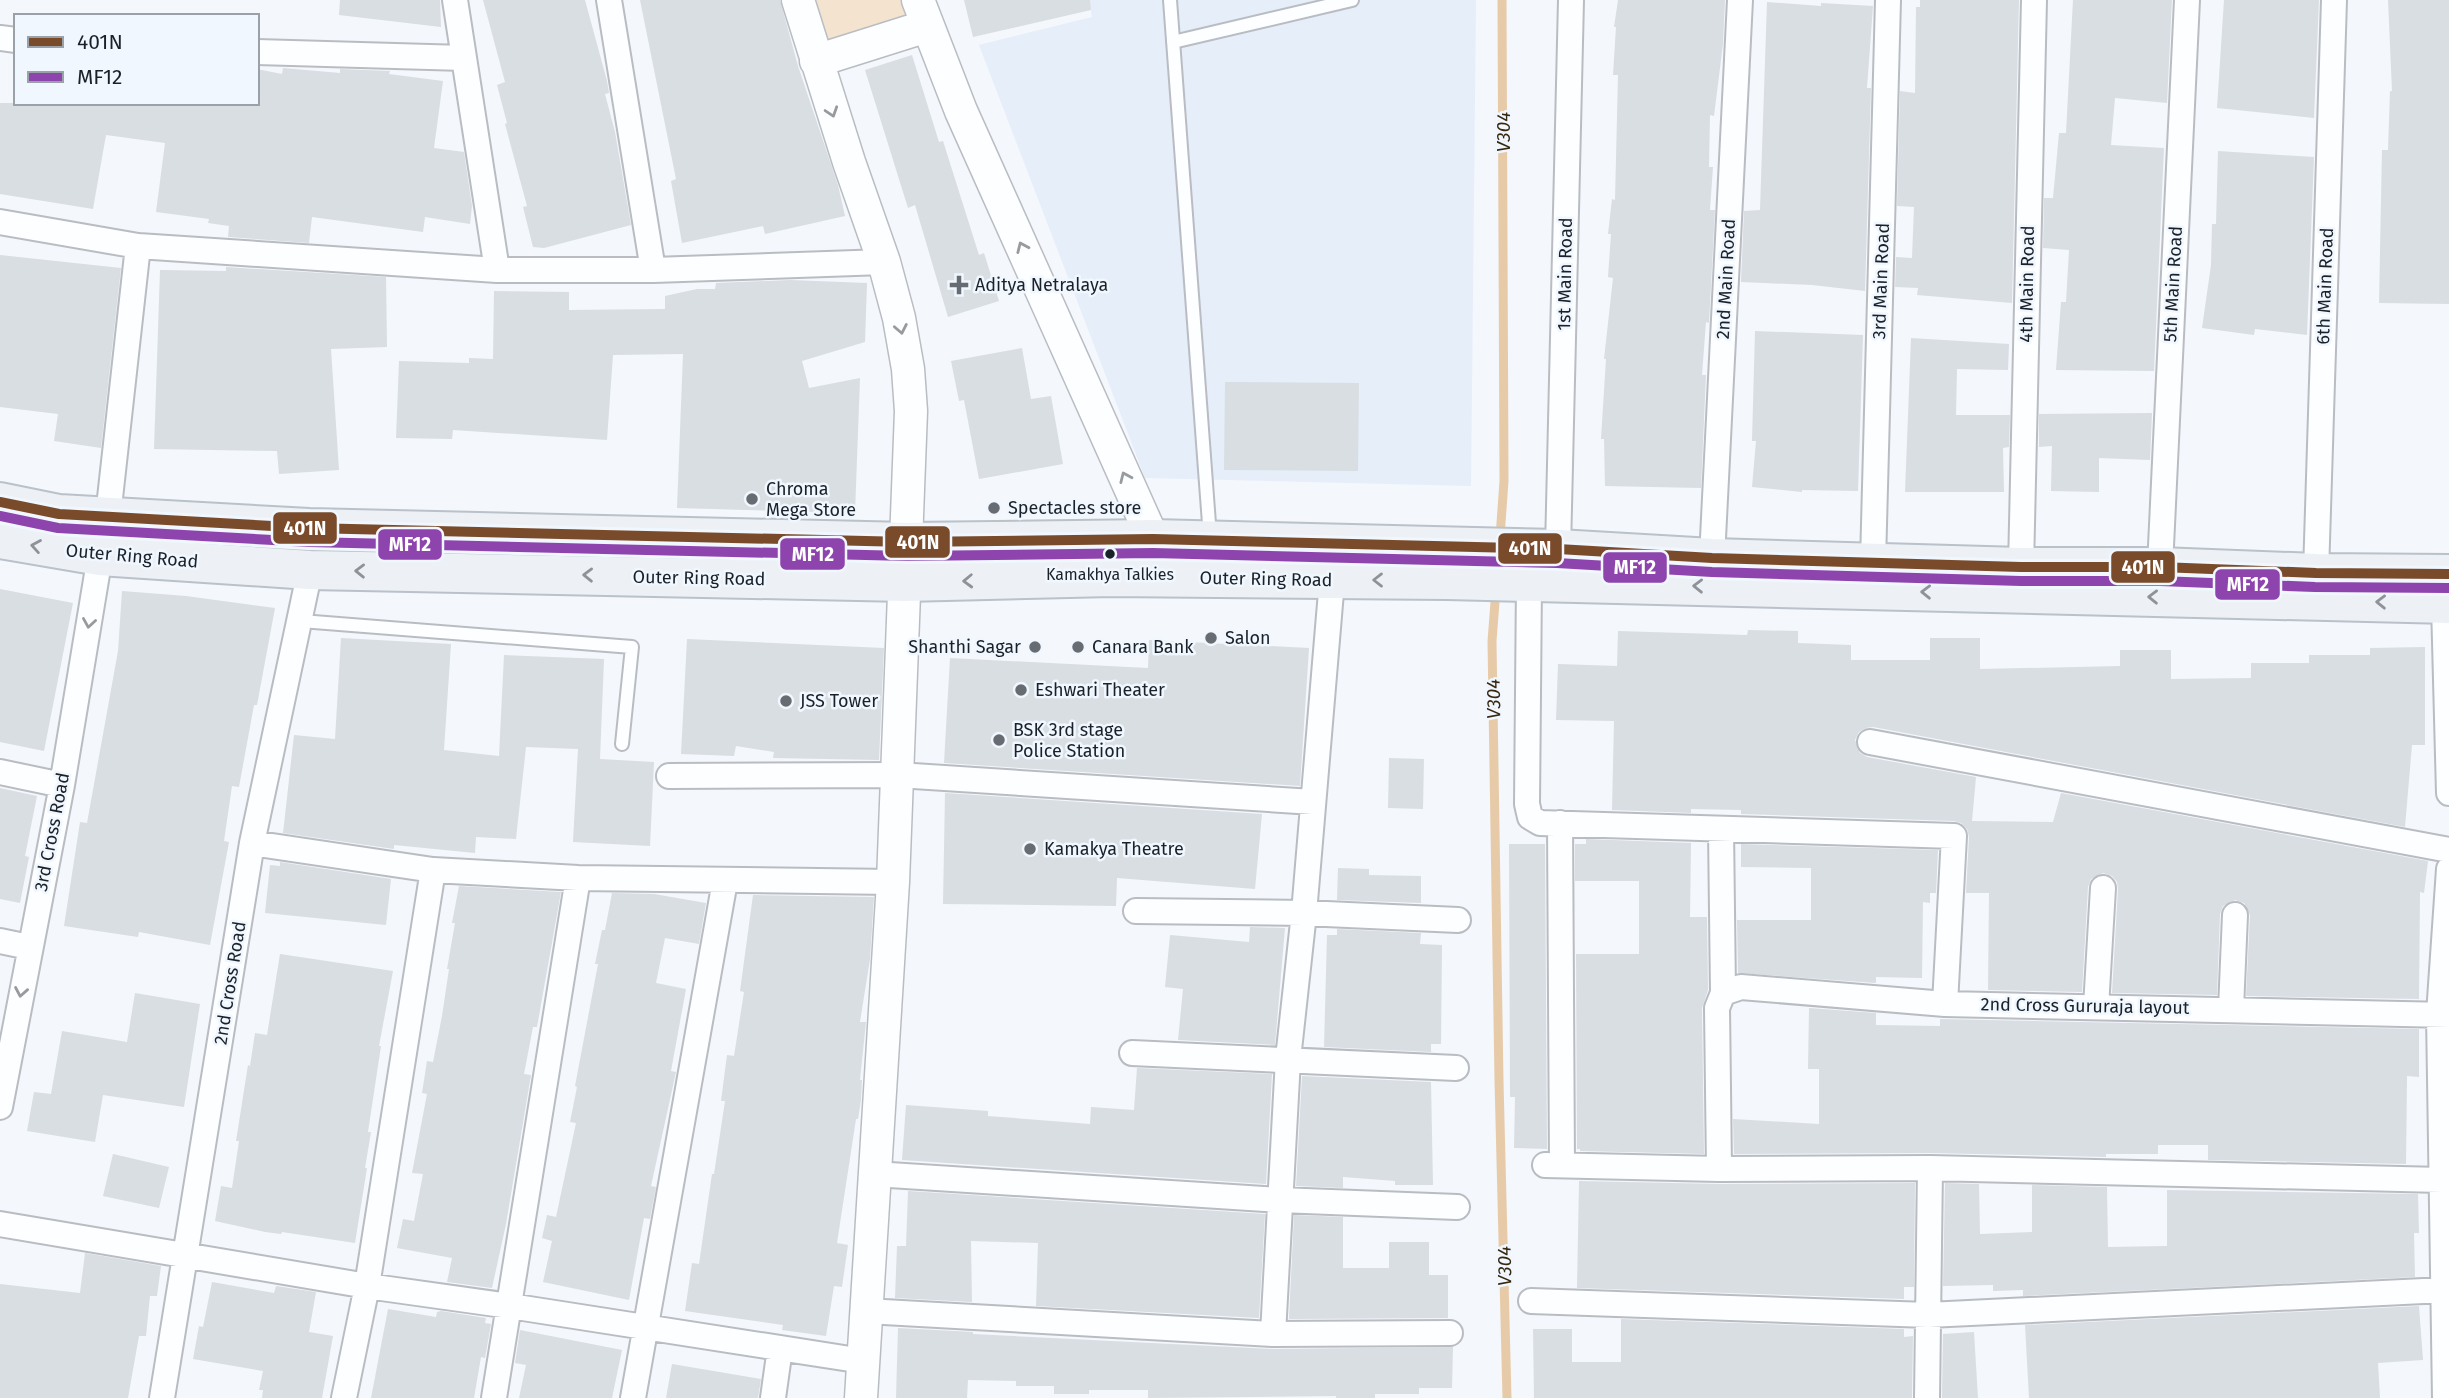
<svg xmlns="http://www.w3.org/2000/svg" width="2449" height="1398" viewBox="0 0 2449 1398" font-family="'Fira Sans',sans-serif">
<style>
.built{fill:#e5eef9}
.green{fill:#f4e3cf}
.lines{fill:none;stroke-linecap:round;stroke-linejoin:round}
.stream{stroke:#e7cba9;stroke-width:9}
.building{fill:#d9dee3}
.service-casing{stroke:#b9bdc3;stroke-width:16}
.minor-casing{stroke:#b9bdc3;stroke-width:28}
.tertiary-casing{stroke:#b9bdc3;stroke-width:35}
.trunk-casing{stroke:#b9c1c9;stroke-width:42}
.service{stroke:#fdfeff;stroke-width:12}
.minor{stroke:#fdfeff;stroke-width:24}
.tertiary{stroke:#fdfeff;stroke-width:32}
.trunk{stroke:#edf1f6;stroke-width:38}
.bus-1-casing{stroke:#f0f7ff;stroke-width:16}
.bus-2-casing{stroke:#f0f7ff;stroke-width:16}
.bus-1{stroke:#7a4b2a;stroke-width:10}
.bus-2{stroke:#8e44ad;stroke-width:10}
.oneway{stroke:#979b9e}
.oneway2{stroke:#8e9399}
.poi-dot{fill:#676c72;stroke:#f0f7ff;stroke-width:2.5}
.bus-dot{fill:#1b2128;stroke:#f0f7ff;stroke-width:2.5}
.labels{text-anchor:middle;stroke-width:5;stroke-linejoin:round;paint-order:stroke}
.bus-label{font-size:16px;fill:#1b2128;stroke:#f0f7ff}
.street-label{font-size:18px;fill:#1b2128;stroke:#f0f7ff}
.poi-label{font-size:18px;fill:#1b2128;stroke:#f0f7ff;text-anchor:start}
.water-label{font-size:19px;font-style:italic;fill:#392810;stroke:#f0f7ff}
.line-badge{stroke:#f0f7ff;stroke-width:2.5}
.badge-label{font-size:19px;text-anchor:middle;font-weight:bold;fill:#fff}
</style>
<rect width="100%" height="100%" fill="#f4f7fc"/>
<!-- built -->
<path class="built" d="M1089,0H1476L1471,486L1145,478L979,45L1092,17Z"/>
<!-- green -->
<path class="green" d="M796,0H925L912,43L878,60L839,67Z"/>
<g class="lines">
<!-- stream -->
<path class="stream" d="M1500,537L1504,481L1502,0
M1496,589L1492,641L1499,1081L1507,1398"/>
</g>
<!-- building -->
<path class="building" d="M340,0H440L441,27L339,15Z
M483,0H585L607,81L609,93L605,94L615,132L631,225L544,248L533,247L523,207L527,206L505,124L507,123L497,85L505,82Z
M640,0H780L798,66L838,185L845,216L765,234L763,226L682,243L671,181L676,179Z
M964,0H1090L1091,10L973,37Z
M1618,0H1725L1723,44L1714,116L1710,115L1709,167H1713L1710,210H1715L1709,323L1706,322L1702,375H1706L1701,488L1605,486L1604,439H1601L1606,359H1604L1613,278L1608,277L1611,234H1608L1612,199L1615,200L1618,75H1613L1616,27H1614Z
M1920,0H2019L2012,303L1917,295L1918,288L1895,287L1896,257L1912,258L1914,207L1897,206L1900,91L1915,93L1916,7H1920Z
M2073,0H2172L2167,103L2115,98L2111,145L2164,148L2154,371L2056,370L2061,302H2066L2069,250L2043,248L2044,198H2053L2059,133H2066Z
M2224,0H2319L2314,118L2217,108Z
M2388,0H2449V304L2379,303L2382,150H2388L2390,91H2392Z
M1767,2L1821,6V3L1873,6L1867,88H1871L1865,291L1812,285L1741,282L1744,211L1760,210Z
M912,55L939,142L943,141L979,255L984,253L999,301L948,317L915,205L908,208L865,70Z
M283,68L340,73V69L390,71L389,74L443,81L434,148L464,152L472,206L470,224L425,217L423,232L312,217L309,243L228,237L229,226L208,223L209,219L156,212L165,143L106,135L93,209L0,194V103H257V69L282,74Z
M2218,151L2314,157L2307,335L2255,329L2254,335L2202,328L2211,265L2212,224H2216Z
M0,255L121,268L101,448L54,441L58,414L0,407Z
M226,267L386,277L387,347L331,349L339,470L279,474L277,451L154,449L160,270L226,271Z
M790,280L867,283L865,342L802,361L809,388L860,378L855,513L677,508L683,354L613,355L607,440L453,430L452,439L396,438L399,361L469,363V358L493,359L494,291L569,292V310L665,309V296L697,289H715L716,283Z
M1755,331L1863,335L1858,491L1802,490V492L1752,487L1756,441H1752Z
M1911,338L2009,344L2008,370L1957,369L1956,415H2010L2009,447L2003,448L2004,492H1905Z
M1022,348L1031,399L1051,396L1063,464L979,479L964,400L959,401L951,361Z
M1225,382L1359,383L1358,471L1224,470Z
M2152,413L2150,460L2099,458V492L2051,491L2052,446L2039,447V414Z
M0,589L73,603L44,751L0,742Z
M122,591L186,596L275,608L257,705H254L239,787L232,786L224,841L229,842L210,945L139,932L138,937L64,926L80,822L87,823L118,651Z
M1748,630L1798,631V643L1851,645V660H1930V638H1980V669L2120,666V650H2171V679L2251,678V663H2309V655H2370V648L2425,647V745H2412L2405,827L1873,727L1866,728L1859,732L1855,740L1860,753L1867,757L1976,777L1972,821L2053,822L2061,793L2428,861L2424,893L2420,892L2419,999L2246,996L2250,915L2244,903L2235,900L2223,906L2220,914L2217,995L2112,993L2118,889L2117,882L2112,876L2103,873L2091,879L2088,887L2082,992L1988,990L1989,893H1966L1969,837L1967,829L1961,823L1954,821L1741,814V810L1691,809V813L1612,810L1614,721L1556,720L1558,664L1617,666L1618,631L1747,635Z
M341,638L451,644L444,750L499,756L504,655L604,659L600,759L654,762L650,846L573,842L578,749L526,747L516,839L476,837L475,853L394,845V849L283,833L294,735L335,739Z
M687,639L884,648L879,760L773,758L774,752L736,746L734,756L681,754Z
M1149,640L1309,648L1300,786L944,763L950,658L1148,668Z
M1389,758L1424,759L1423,809L1388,808Z
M0,788L37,796L25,856L29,857L20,903L0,899Z
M945,793L1262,814L1255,889L1117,878L1116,906L943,904Z
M1586,839L1691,843L1690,917H1707L1708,990L1702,1008L1704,1154L1580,1151V1149H1577L1576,954H1639V881H1575V844H1586Z
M1509,844H1545L1547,1149L1514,1148L1515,1097H1510Z
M1741,844L1938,850L1936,893H1930V903L1923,902L1922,978L1876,977V983L1738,973L1737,920H1811V868L1741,867Z
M280,862L391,879L386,925L265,913L270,865L280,866Z
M1338,868L1369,869V875L1421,876V903L1337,900Z
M459,886L561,892L537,1027H533L524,1074L531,1075L506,1224L492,1288L447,1282L452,1258L397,1248L403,1219L414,1221L423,1174L412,1173L427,1094L422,1093L427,1061L433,1062L442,1016L449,969H447L455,923H452Z
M612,893L654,894L706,903L699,944L665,938L656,983L686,989L671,1071L676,1072L651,1186L656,1187L650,1219L644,1218L629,1300L543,1282L552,1241L542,1238L547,1215L556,1217L576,1123L570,1122L577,1087L575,1086L598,964H595L602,930H605Z
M753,895L874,897L870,959L860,1022H866L860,1080H862L861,1100L858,1119H856L837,1243L848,1245L842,1287L834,1286L826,1336L782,1330L783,1325L685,1311L692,1263L699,1264L712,1174H714L725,1101H721L727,1055L734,1056L744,992L740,991Z
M1250,927L1285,928L1275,1045L1178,1040L1183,989L1165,987L1170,935L1249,942Z
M1337,929L1421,933L1420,944L1442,945L1441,1044H1431V1052L1324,1047L1327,935H1337Z
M280,954L393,971L379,1046H381L368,1132H371L365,1168H367L355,1243L282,1232L281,1234L265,1232L215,1221L221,1186L232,1188L239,1141H236L248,1065L250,1066L255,1033L267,1035Z
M135,993L200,1004L184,1107L103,1095L95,1142L27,1131L34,1092L51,1094L62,1031L127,1042Z
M1809,1008L1876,1013V1025L1940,1026V1019L2419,1029V1077L2407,1076L2406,1164L2208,1160V1145H2158V1154H2106V1157L1930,1153L1734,1154L1733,1119L1819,1124V1069H1808Z
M1137,1068L1272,1074L1266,1184L902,1160L906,1105L988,1111V1116L1090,1124L1091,1107L1134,1110Z
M1302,1076L1431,1082L1433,1185H1395V1181L1343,1177V1188L1296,1186Z
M113,1154L169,1167L159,1208L103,1196Z
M1579,1181L1719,1184L1915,1183L1914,1287H1904V1299L1577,1288Z
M1945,1183L1979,1184L1980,1234L2032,1232V1185L2107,1187L2108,1247L2167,1246V1190L2418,1194L2419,1233H2414L2415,1277L2023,1296V1290L1993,1291V1285L1943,1286Z
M908,1191L1265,1214L1259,1318L1036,1306L1038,1243L971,1241L972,1302L895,1298L897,1246H906Z
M1294,1215L1343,1217V1268H1389V1242H1429V1275H1448V1318L1289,1319Z
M85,1253L161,1266L157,1296H150L146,1336H139L128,1398H0V1284L80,1293Z
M212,1282L274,1293L276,1286L316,1292L309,1332L333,1336L322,1398H262L263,1390H259L263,1371L193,1359L199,1326L203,1327Z
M2419,1306L2423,1360L2378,1363L2380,1398H2029L2025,1325Z
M388,1309L436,1317L437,1312L441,1311L486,1318L485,1323L491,1324L485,1358L481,1357L474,1398H371Z
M1621,1319L1904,1329V1337L1913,1336L1912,1398H1534L1533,1329H1572V1362H1621Z
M898,1328L973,1332V1334L1273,1349L1453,1347L1452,1388H1419V1394H1375V1398H1336V1396L1148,1398V1390H1089V1394H1054V1386H1016V1381L968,1380L967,1398H896Z
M520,1330L622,1350L612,1398H519L526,1365L515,1363Z
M1974,1332L1978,1398H1942L1943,1334Z
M672,1364L761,1379L758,1398H666Z"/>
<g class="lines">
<!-- service casing -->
<g class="service-casing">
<path id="service" d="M1170,0L1210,537
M1173,42L1352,0
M301,621L632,647L622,744"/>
</g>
<!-- minor casing -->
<g class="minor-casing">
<path id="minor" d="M455,0L497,270
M609,0L653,270
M0,38L16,40
M257,52L464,58
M0,222L138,246L497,270H653L884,262
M108,516L138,246
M1558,549L1571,0
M1712,558L1740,0
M1873,562L1888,0
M2021,567L2034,0
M2160,567L2187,0
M2316,573L2334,0
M1529,582L1527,804L1530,817L1540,823L1954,836L1945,1004
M2444,604L2449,793
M1870,742L2449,850
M0,772L62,785
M669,776L898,775L1313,802
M1560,823L1562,1165
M252,843L433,870L578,878L893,882
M1136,911L1304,913L1458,920
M0,941L29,947
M1723,993L1741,987L1945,1004L2449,1015
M2096,1007L2103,888
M2231,1009L2235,915
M1132,1053L1456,1068
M0,1107L62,785L100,556
M1545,1165L1719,1169L1930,1168L2442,1180
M1719,1169L1717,1008L1723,993L1721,829
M874,1174L1280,1200L1457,1207
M0,1224L367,1286L510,1306L863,1361
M1531,1301L1928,1315L2444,1290
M866,1311L1273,1334L1450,1333
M1273,1334L1288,1059L1304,913L1332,580
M162,1398L252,843L310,570
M344,1398L367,1286L433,870
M494,1398L578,878
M633,1398L725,881
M773,1398L780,1348
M1927,1398L1930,1168
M2445,1398L2439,1014L2449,869"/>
</g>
<!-- tertiary casing -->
<g class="tertiary-casing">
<path id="tertiary" d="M798,0L849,162L884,262L899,318L908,369L911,411L893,882L861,1398
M918,0L961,111L1153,539
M816,61L927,26"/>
</g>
<!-- trunk casing -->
<g class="trunk-casing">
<path id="trunk" d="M0,502L59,514L309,528L907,542L1153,539L1558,549L1712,558L2021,567H2160L2316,573L2449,574
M0,539L100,556L310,570L905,582L1111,577L1447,580L2449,604"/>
</g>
<!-- service -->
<use href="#service" class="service"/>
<!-- minor -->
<use href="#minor" class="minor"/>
<!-- tertiary -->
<use href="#tertiary" class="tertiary"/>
<!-- trunk -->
<use href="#trunk" class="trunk"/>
<!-- bus-1 casing -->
<g class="bus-1-casing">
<path id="bus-1" d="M0,502L59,514L309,528L907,542L1153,539L1558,549L1712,558L2021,567H2160L2316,573L2449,574"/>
</g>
<!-- bus-2 casing -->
<g class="bus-2-casing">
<path id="bus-2" d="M0,516L58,528L309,542L907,556L1153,553L1557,563L1712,572L2021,581H2160L2315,587L2449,588"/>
</g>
<!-- bus-1 -->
<use href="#bus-1" class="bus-1"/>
<!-- bus-2 -->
<use href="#bus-2" class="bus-2"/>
</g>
<!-- one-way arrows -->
<defs><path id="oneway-chevron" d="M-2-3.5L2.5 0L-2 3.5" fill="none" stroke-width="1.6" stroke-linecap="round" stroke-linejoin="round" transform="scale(1.75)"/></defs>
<g class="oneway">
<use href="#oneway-chevron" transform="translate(832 112) rotate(72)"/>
<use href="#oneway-chevron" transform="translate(1022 247) rotate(-114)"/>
<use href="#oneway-chevron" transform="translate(901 329) rotate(79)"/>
<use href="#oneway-chevron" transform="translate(1125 477) rotate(-114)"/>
<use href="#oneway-chevron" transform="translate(89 623) rotate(99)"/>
<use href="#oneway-chevron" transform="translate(21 992) rotate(100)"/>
</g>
<g class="oneway2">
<use href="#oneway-chevron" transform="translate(36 546) rotate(-170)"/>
<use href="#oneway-chevron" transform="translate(360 571) rotate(-179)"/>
<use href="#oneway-chevron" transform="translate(588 575) rotate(-179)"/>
<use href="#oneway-chevron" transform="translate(1378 580) rotate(-180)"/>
<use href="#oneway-chevron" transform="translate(968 581) rotate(178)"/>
<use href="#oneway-chevron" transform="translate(1698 586) rotate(-179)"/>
<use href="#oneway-chevron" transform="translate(1926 592) rotate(-179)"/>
<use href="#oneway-chevron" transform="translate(2153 597) rotate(-179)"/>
<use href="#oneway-chevron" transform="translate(2381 602) rotate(-179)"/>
</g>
<!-- markers -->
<g class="poi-dot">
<path d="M955.5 274.5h7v7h7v7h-7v7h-7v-7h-7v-7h7z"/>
<circle cx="752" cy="499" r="7"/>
<circle cx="994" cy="508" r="7"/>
<circle cx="1211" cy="638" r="7"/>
<circle cx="1035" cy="647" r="7"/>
<circle cx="1078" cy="647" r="7"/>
<circle cx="1021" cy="690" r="7"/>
<circle cx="786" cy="701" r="7"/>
<circle cx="999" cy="740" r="7"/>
<circle cx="1030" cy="849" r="7"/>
</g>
<circle class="bus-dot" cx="1110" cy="554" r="6"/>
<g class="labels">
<!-- bus labels -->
<g class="bus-label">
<text x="1110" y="580">Kamakhya Talkies</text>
</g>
<!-- street labels -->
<g class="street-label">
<text transform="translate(1565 274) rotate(-89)" y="6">1st Main Road</text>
<text transform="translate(1726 279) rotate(-87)" y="6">2nd Main Road</text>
<text transform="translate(1881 281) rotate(-88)" y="6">3rd Main Road</text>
<text transform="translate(2027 284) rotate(-89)" y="6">4th Main Road</text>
<text transform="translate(2173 284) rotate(-87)" y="6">5th Main Road</text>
<text transform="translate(2325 286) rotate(-88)" y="6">6th Main Road</text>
<text transform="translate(132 556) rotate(5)" y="6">Outer Ring Road</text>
<text transform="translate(699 578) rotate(1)" y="6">Outer Ring Road</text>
<text transform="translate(1266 579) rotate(1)" y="6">Outer Ring Road</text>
<text transform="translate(52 832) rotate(-79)" y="6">3rd Cross Road</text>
<text transform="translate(230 983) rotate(-81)" y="6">2nd Cross Road</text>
<text transform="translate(2085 1006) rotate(1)" y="6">2nd Cross Gururaja layout</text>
</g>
<!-- poi labels -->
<g class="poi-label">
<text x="975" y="291">Aditya Netralaya</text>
<text x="766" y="495">Chroma<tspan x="766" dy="21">Mega Store</tspan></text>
<text x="1008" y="514">Spectacles store</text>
<text x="1225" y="644">Salon</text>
<text x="1021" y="653" text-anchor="end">Shanthi Sagar</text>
<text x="1092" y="653">Canara Bank</text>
<text x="1035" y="696">Eshwari Theater</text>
<text x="800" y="707">JSS Tower</text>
<text x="1013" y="736">BSK 3rd stage<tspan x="1013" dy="21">Police Station</tspan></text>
<text x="1044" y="855">Kamakya Theatre</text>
</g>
<!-- water labels -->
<g class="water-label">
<text transform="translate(1503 132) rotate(-90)" y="7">V304</text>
<text transform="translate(1493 699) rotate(-91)" y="7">V304</text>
<text transform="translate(1504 1266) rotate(-91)" y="7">V304</text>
</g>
</g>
<g class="line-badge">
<rect x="272" y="511" width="66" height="34" rx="7" fill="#7a4b2a"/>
<rect x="884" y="525" width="67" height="34" rx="7" fill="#7a4b2a"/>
<rect x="377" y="528" width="66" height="33" rx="7" fill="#8e44ad"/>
<rect x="1497" y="532" width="66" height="33" rx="7" fill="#7a4b2a"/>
<rect x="779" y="537" width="67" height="34" rx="7" fill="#8e44ad"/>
<rect x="2110" y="550" width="66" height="34" rx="7" fill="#7a4b2a"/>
<rect x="1602" y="551" width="66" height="33" rx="7" fill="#8e44ad"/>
<rect x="2214" y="568" width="67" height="33" rx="7" fill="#8e44ad"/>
</g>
<g class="badge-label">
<text x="305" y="535">401N</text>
<text x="918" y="549">401N</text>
<text x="410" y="551">MF12</text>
<text x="1530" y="555">401N</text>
<text x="813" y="561">MF12</text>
<text x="2143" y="574">401N</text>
<text x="1635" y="574">MF12</text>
<text x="2248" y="591">MF12</text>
</g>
<!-- legend -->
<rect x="14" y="14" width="245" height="91" fill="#f0f7ff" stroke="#9ba1a9" stroke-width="2"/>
<rect x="28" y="37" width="35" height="10" fill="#7a4b2a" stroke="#9ba1a9" stroke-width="2"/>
<text x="77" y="49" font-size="21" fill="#1b2128">401N</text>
<rect x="28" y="72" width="35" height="10" fill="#8e44ad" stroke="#9ba1a9" stroke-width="2"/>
<text x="77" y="84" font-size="21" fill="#1b2128">MF12</text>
</svg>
